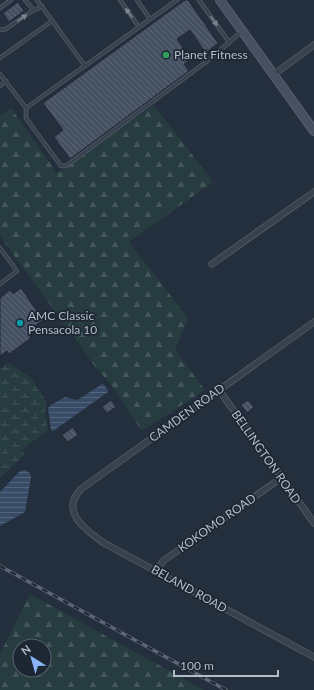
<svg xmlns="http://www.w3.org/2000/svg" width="314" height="690" font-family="Lato,sans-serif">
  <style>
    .forest { fill: url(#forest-firs); fill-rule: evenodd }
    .wetland { fill: url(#wetland-marsh) }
    .water { fill: url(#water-rules) }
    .building { fill: url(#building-back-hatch); stroke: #1f2835 }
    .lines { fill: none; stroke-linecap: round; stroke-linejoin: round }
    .lane-casing { stroke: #565f6c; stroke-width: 4.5 }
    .street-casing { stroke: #565f6c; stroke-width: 7 }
    .secondary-casing { stroke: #565f6c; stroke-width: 10 }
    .lane { stroke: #38414e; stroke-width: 3 }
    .street { stroke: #38414e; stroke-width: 5.5 }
    .secondary { stroke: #465061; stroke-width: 8 }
    .rail-casing { stroke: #5a6575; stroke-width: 3.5 }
    .rail { stroke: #1d2633; stroke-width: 2; stroke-dasharray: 6; stroke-linecap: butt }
    .oneway { fill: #7c8592 }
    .leisure-dot { fill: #2e9e5b; stroke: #1d2633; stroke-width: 1.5 }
    .culture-dot { fill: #0f9aa8; stroke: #1d2633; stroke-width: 1.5 }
    .labels { text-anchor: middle; stroke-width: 3.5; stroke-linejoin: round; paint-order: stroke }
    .poi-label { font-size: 12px; fill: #b4bcc9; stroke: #1d2633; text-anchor: start }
    .street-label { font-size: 12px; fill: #b4bcc9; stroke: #1d2633 }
  </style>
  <defs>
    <pattern id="forest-firs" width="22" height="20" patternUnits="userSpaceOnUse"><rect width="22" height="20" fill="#263c3f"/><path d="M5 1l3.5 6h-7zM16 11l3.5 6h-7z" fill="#435659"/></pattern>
    <pattern id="wetland-marsh" width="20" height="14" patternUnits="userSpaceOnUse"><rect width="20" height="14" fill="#263c3f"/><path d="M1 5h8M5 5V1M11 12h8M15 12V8" fill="none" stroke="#435659"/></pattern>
    <pattern id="water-rules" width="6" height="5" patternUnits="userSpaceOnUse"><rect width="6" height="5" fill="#394c67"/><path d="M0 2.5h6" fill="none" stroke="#53647b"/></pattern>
    <pattern id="building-back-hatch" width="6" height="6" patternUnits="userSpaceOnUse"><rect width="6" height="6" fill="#455162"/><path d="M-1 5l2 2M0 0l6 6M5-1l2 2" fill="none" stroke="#5d6877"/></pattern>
  </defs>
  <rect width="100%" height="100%" fill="#242f3e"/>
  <path class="forest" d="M 154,105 L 213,182 L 129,242 L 188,318 L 175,350 L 205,390 L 142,431 L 110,383 L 97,369 L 0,236 L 0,116 L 11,108 L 57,173 Z
    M 30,594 L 204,690 L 0,690 L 0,654 ZM 20,646 L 44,646 L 44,670 L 20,670 Z"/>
  <path class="wetland" d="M 9,363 L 32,379 L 47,403 L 45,409 L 48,430 L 28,445 L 22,451 L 25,454 L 0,478 L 0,369 Z"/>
  <path class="water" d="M 102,384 L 104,385 L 108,390 L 108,392 L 53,431 L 51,430 L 48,408 L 51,405 L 65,397 L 76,400 L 79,399 Z
    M 25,470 L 30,473 L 31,477 L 25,512 L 0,526 L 0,492 L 20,471 Z"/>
  <path class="building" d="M 185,0 L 188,0 L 218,43 L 206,53 L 190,30 L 177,39 L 191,59 L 184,64 L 189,71 L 70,159 L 54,137 L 63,130 L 43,103 Z
    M 18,2 L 24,11 L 9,22 L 3,13 Z
    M 21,288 L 43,320 L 35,326 L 37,329 L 29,335 L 31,338 L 9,354 L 7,351 L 0,356 L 0,298 L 10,290 L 13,294 Z
    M 111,400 L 116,407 L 107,413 L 102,407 Z
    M 248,400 L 254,407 L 247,413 L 241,405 Z
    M 73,427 L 78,435 L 68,442 L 62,435 Z"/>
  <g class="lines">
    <g class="lane-casing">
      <path id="lane" d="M 37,0 L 85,66
        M 120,0 L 139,27
        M 137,0 L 150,19
        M 199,0 L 229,42
        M 0,8 L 11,0
        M 32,11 L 37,9 L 42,6
        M 0,30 L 6,29 L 32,11 L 32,8 L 25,0
        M 0,58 L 52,21
        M 0,74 L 26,108 L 177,0
        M 0,86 L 6,81
        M 26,108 L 26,118 L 61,166 L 66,166 L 210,59 L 242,31
        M 0,248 L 17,271 L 0,284"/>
    </g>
    <g class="street-casing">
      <path id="street" d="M 273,75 L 314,45
        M 212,264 L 314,192
        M 314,322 L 81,489 C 59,512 86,530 104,543 L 314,657
        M 219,390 L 314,523
        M 156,571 L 163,561 L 281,478"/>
    </g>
    <g class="secondary-casing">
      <path id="secondary" d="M 220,0 L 314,131"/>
    </g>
    <use href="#lane" class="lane"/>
    <use href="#street" class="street"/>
    <use href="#secondary" class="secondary"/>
    <g class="rail-casing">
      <path id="rail" d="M 0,566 L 226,690"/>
    </g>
    <use href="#rail" class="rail"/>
  </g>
  <defs><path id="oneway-solid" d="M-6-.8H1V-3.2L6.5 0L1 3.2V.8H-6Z"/></defs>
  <g class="oneway">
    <use href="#oneway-solid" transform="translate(129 13) rotate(-126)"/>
    <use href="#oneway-solid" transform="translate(22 18) rotate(-35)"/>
    <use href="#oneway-solid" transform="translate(214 21) rotate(54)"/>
  </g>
  <circle class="leisure-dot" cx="166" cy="55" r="4"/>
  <circle class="culture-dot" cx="20" cy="323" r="4"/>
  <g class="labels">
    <g class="poi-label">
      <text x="174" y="59">Planet Fitness</text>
      <text x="28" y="320">AMC Classic<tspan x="28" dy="14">Pensacola 10</tspan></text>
    </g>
    <g class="street-label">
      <text transform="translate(187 413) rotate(-36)" y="4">CAMDEN ROAD</text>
      <text transform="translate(266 457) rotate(55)" y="4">BELLINGTON ROAD</text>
      <text transform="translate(217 523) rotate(-35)" y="4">KOKOMO ROAD</text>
      <text transform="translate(189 589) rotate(29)" y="4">BELAND ROAD</text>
    </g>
  </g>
  <g transform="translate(32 658) rotate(323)"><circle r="19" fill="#1d2633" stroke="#59626f"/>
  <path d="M0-3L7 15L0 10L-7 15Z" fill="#8ab4f8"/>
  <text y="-6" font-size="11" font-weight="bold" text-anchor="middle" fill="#b4bcc9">N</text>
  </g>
  <path d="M174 670v6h104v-6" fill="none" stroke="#b4bcc9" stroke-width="2"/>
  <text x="180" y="670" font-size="12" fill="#b4bcc9" stroke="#1d2633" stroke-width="3" paint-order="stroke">100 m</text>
</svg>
